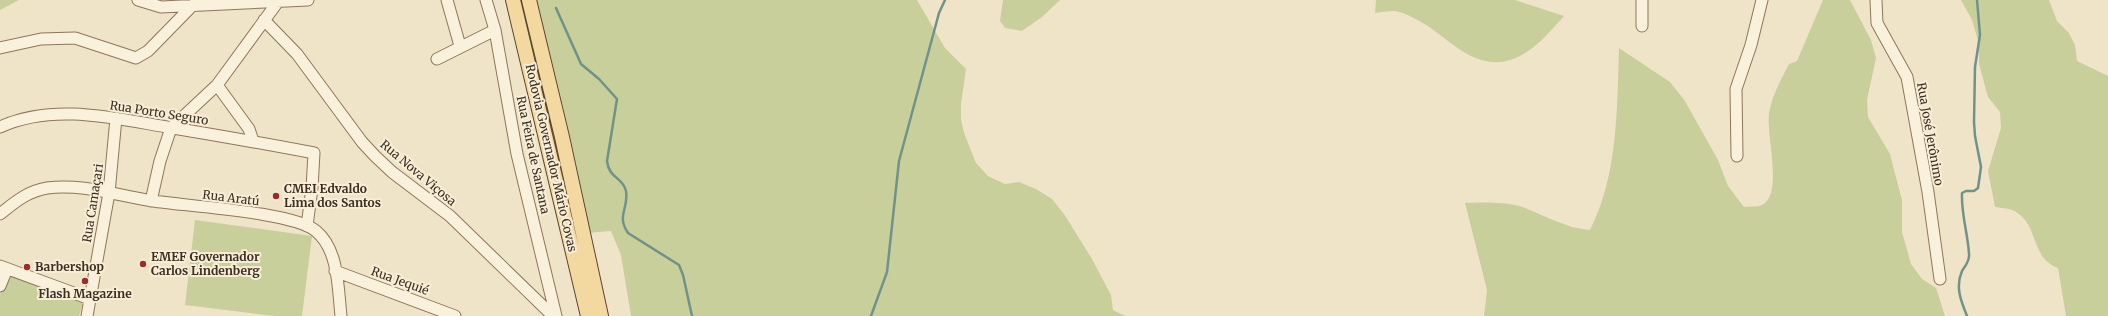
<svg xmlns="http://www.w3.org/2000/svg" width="2108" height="316" font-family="Merriweather,serif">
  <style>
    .green { fill: #c9cf9b }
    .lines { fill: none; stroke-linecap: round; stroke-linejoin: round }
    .stream { stroke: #6f938a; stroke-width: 2.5 }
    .minor-casing { stroke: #8d765c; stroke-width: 13 }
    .major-casing { stroke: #5b4430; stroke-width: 16 }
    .minor { stroke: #faf1dc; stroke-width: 11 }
    .major { stroke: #f3d9a0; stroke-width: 14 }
    .poi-dot { fill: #9e2a2b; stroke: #f7eed8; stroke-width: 1.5 }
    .labels { text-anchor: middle; stroke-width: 4; stroke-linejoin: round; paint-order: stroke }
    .street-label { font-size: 12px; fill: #3d2e20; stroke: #f7eed8 }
    .poi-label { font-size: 12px; font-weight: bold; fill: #3d2e20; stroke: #f7eed8; text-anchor: start }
  </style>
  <rect width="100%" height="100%" fill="#f0e4c8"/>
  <path class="green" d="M 0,0 L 19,0 L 0,10 Z
    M 532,0 L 917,0 L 945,48 L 966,69 L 961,104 L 961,119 L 964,133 L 976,163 L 988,176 L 1005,184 L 1019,182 L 1036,189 L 1052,199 L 1064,214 L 1092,259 L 1111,295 L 1113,310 L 1125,316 L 631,316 L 621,255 L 611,231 L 587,233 Z
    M 1003,0 L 1060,0 L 1042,17 L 1022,31 L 1005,28 L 1000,21 Z
    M 1376,0 L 1515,0 L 1564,16 C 1537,47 1510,77 1467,54 C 1455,47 1443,37 1432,29 C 1424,23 1403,11 1394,11 C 1388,11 1381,12 1375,13 Z
    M 1823,0 L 1850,0 L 1871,40 L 1876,58 L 1867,100 L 1868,117 L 1890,154 L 1902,200 L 1902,232 L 1911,264 L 1922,279 L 1936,288 L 1945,316 L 1484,316 L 1487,290 L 1465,203 C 1479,202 1507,202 1520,206 C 1544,215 1564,228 1590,230 C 1618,175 1617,109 1619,48 L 1670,82 L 1685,101 L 1718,160 L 1728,186 L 1744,207 C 1750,206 1760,208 1765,203 C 1782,187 1766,135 1769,113 C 1772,96 1781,79 1789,64 L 1797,61 Z
    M 1961,0 L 2049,0 L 2057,21 L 2069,33 L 2075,45 L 2077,61 L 2108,76 L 2108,316 L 2066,316 L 2058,268 C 2030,258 2039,225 2016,212 C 2011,208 2001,208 1995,207 L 1988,171 L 2001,128 L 2000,112 L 1988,97 L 1979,64 L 1979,44 L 1972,20 Z
    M 195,220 L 312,236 L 302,316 L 275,316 L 185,305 Z
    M 9,271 L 84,299 L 79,316 L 0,316 L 0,295 Z"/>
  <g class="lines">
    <path class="stream" d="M 556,8 L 581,64 L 599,79 L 617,99 L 607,161 C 609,179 623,177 626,191 C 629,209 616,215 628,233 L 679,265 L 683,275 L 692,316
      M 871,316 L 887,272 L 899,161 L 939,13 L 945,0
      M 1967,316 C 1961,301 1955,287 1962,271 C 1965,266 1970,261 1969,254 C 1968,234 1961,214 1962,193 L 1966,191 L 1974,191 L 1978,188 L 1981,167 L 1975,136 L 1974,122 L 1975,67 L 1980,35 L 1977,0"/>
    <g class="minor-casing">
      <path id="minor" d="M 138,0 L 161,7 L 308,0
        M 447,0 L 460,46
        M 486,0 L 495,30 L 517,154 L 556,316
        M 1642,0 L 1642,26
        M 1876,0 L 1877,23 L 1907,77 L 1928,192 L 1940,279
        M 264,20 L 297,54 L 362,142 L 375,156 L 392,172 L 450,216 L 553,316
        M 0,48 L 41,39 L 75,38 L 136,58 L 148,51 L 193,5
        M 437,59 L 495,30
        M 217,85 L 249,129 L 253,141
        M 0,127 C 55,102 117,119 173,128 C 221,136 267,144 314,153 L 312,188 L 307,226
        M 1737,156 L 1736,89 L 1751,45 L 1762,0
        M 151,201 L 160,161 L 171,128 L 217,85 L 277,3
        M 0,214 C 15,202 28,191 47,188 C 82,183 119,196 153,201 C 186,206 294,212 316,231 C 339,250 338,289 341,316
        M 0,266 L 90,299
        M 335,271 L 455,316
        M 0,286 L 7,269
        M 87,316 L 109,193 L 116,118"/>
    </g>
    <g class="major-casing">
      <path id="major" d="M 513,0 L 588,316
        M 529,0 L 562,137 L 601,316"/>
    </g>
    <use href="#minor" class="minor"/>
    <use href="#major" class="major"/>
  </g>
  <g class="poi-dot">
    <circle cx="276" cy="196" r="4"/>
    <circle cx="143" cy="264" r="4"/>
    <circle cx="27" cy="267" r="4"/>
    <circle cx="85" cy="281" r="4"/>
  </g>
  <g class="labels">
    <g class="street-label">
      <text transform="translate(159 113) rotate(9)" y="4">Rua Porto Seguro</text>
      <text transform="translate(1930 134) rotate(80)" y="4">Rua José Jerônimo</text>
      <text transform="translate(533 155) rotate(78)" y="4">Rua Feira de Santana</text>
      <text transform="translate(551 158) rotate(77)" y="4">Rodovia Governador Mário Covas</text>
      <text transform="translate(418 173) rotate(40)" y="4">Rua Nova Viçosa</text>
      <text transform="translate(231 198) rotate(7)" y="4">Rua Aratú</text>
      <text transform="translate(93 203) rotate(-81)" y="4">Rua Camaçari</text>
      <text transform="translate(400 281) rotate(20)" y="4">Rua Jequié</text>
    </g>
    <g class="poi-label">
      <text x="284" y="193">CMEI Edvaldo<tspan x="284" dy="14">Lima dos Santos</tspan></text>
      <text x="151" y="261">EMEF Governador<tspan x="151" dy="14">Carlos Lindenberg</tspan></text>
      <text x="35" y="271">Barbershop</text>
      <text x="85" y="298" text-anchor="middle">Flash Magazine</text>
    </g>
  </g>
</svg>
